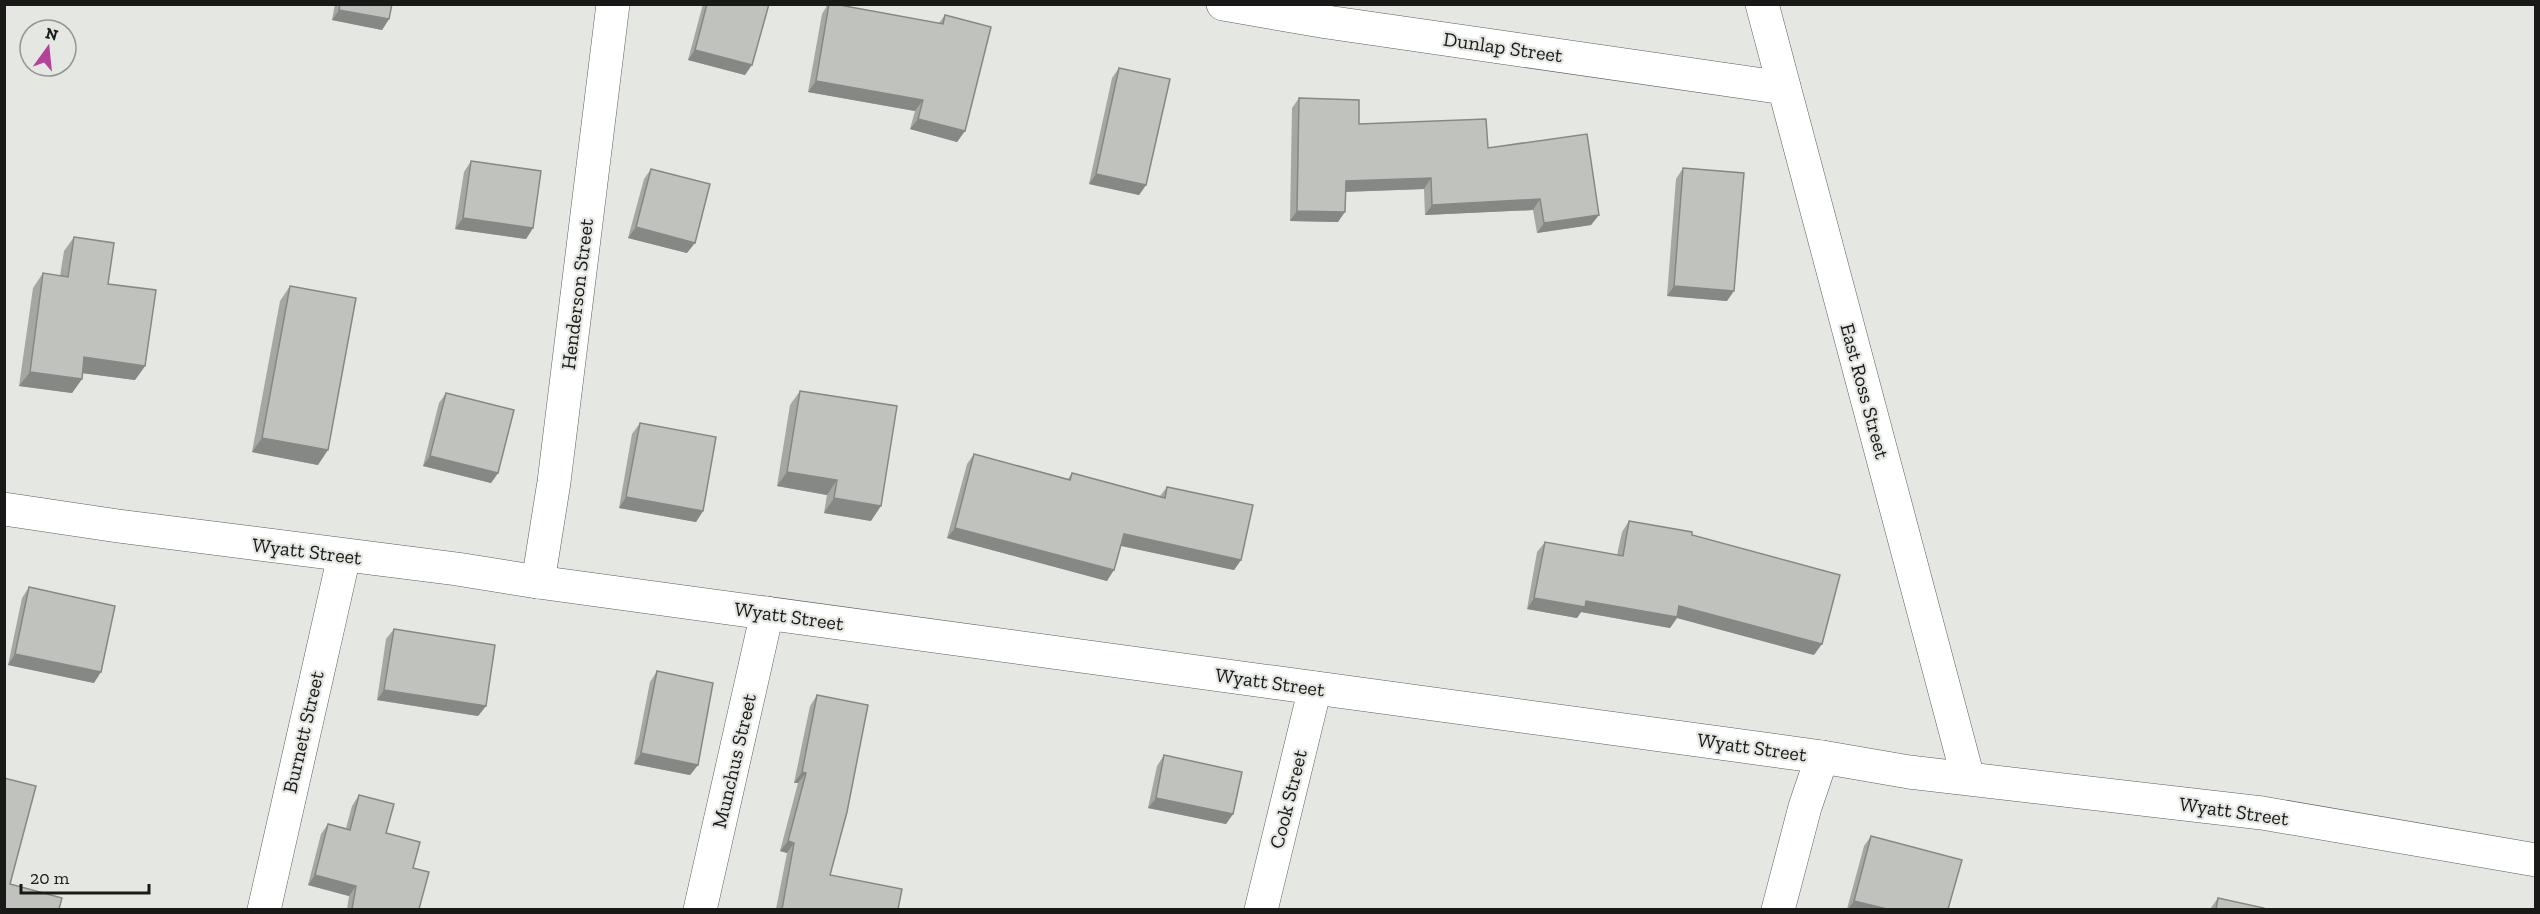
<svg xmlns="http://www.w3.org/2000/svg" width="2540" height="914" font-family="'Zilla Slab',serif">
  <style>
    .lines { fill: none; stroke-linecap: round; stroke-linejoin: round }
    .street-casing { stroke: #5c5e5a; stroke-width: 34 }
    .secondary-casing { stroke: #5c5e5a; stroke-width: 34 }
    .street { stroke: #fff; stroke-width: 33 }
    .secondary { stroke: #fff; stroke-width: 33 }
    .wall { fill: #a5a7a3 }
    .shaded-wall { fill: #868885 }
    .building { fill: #c0c2be; stroke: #868885; stroke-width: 1.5 }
    .labels { text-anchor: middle; stroke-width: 4.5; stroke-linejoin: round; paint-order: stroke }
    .street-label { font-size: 20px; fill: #191a18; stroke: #e5e7e3 }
  </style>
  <rect width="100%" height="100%" fill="#e5e7e3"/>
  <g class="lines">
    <g class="street-casing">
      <path id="street" d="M 1223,4 L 1327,22 L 1784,88
        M 538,582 L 554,482 L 613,4
        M 264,910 L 344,556
        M 700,910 L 767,613
        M 1261,910 L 1315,688
        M 1778,910 L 1805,807 L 1822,757"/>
    </g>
    <g class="secondary-casing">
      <path id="secondary" d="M 1762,4 L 1968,778
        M 4,509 L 118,526 L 457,569 L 538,582 L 1822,757 L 1909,772 L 2262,813 L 2536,860"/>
    </g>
    <use href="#street" class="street"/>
    <use href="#secondary" class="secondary"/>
  </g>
  <path class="wall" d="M 335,4 L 392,4 L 389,19 L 382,30 L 332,20 Z
    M 703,4 L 769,4 L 745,75 L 688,60 Z
    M 828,4 L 834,4 L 939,23 L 945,15 L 965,131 L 957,142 L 910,129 L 915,111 L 808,92 L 822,14 Z
    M 1119,68 L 1146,185 L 1139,195 L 1089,184 L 1112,78 Z
    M 1299,98 L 1359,124 L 1488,148 L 1599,215 L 1591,225 L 1537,233 L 1533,210 L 1425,215 L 1424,189 L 1346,192 L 1338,222 L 1290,221 L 1292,108 Z
    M 471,161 L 533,228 L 526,239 L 455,229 L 464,172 Z
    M 1683,168 L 1727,301 L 1667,296 L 1676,179 Z
    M 651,169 L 687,253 L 628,238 L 644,179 Z
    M 74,237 L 108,284 L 145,366 L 135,380 L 82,373 L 82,379 L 72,393 L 19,386 L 33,288 L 43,273 L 60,276 L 64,251 Z
    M 290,286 L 318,465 L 252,452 L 280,301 Z
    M 800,391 L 871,521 L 824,513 L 827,495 L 777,486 L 790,405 Z
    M 446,393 L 498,473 L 491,483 L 423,466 L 439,403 Z
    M 640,423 L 703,511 L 696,522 L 619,508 L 632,434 Z
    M 974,454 L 1068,479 L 1072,473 L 1160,496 L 1167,487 L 1241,560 L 1234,570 L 1121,546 L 1107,581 L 947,538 L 967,464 Z
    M 1629,521 L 1692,535 L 1814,655 L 1677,618 L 1670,628 L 1581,612 L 1577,618 L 1527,609 L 1537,552 L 1545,542 L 1617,555 L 1622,532 Z
    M 29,587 L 94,683 L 8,665 L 22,598 Z
    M 394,629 L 486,706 L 478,716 L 377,700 L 386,639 Z
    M 657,671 L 698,765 L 690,775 L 634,764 L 650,682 Z
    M 817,695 L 830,875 L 898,909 L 776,909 L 787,853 L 780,851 L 798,783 L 794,783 L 810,706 Z
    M 1164,755 L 1233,814 L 1226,824 L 1148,808 L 1157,766 Z
    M 359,795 L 386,833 L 413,868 L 419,909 L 347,909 L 349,896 L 308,885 L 321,834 L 328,824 L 346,828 L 352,806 Z
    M 1871,836 L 1948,909 L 1847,909 L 1864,846 Z
    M 2218,898 L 2264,909 L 2210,909 Z"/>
  <path class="shaded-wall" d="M 339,10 L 389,19 L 382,30 L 332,20 Z
    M 695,50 L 752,65 L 745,75 L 688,60 Z
    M 816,81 L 923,100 L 915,111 L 808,92 Z
    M 918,119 L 965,131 L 957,142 L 910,129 Z
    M 1096,174 L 1146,185 L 1139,195 L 1089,184 Z
    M 1431,178 L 1424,189 L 1339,192 L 1346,181 Z
    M 1540,199 L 1533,210 L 1425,215 L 1432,205 Z
    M 1297,211 L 1345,212 L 1338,222 L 1290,221 Z
    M 1599,215 L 1591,225 L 1537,233 L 1544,223 Z
    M 463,218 L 533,228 L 526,239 L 455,229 Z
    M 636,227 L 695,243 L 687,253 L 628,238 Z
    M 1674,286 L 1734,291 L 1727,301 L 1667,296 Z
    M 84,357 L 145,366 L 135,380 L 74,372 Z
    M 30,372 L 82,379 L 72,393 L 19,386 Z
    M 262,438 L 328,450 L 318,465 L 252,452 Z
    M 430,456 L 498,473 L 491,483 L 423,466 Z
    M 787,472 L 837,480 L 827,495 L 777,486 Z
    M 626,497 L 703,511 L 696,522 L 619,508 Z
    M 834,498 L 881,506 L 871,521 L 824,513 Z
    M 955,528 L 1114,570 L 1107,581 L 947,538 Z
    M 1124,534 L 1241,560 L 1234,570 L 1117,545 Z
    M 1534,598 L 1679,606 L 1822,644 L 1814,655 L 1677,618 L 1670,628 L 1581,612 L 1577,618 L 1527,609 Z
    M 15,654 L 101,672 L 94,683 L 8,665 Z
    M 384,690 L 486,706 L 478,716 L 377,700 Z
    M 641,753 L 698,765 L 690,775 L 634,764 Z
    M 802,772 L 806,773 L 798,783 L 794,783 Z
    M 1156,798 L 1233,814 L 1226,824 L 1148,808 Z
    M 788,841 L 794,843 L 787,853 L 780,851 Z
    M 315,875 L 356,886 L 349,896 L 308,885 Z
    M 1854,901 L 1887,909 L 1848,909 Z"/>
  <path class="building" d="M 340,4 L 392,4 L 389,19 L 339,10 Z
    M 707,4 L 769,4 L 752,65 L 695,50 Z
    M 829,4 L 834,4 L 943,24 L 945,15 L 991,27 L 965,131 L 918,119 L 923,100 L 816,81 Z
    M 1119,68 L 1170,79 L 1146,185 L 1096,174 Z
    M 1299,98 L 1359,100 L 1359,124 L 1486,119 L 1488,148 L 1587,134 L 1599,215 L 1544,223 L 1540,199 L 1432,205 L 1431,178 L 1346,181 L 1345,212 L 1297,211 Z
    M 471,161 L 541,171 L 533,228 L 463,218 Z
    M 1683,168 L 1744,173 L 1734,291 L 1674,286 Z
    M 651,169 L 710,184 L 695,243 L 636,227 Z
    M 74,237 L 114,243 L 108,284 L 156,290 L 145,366 L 84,357 L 82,379 L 30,372 L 43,273 L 68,277 Z
    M 290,286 L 356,298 L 328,450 L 262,438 Z
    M 800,391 L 897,406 L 881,506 L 834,498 L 837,480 L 787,472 Z
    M 446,393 L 514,410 L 498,473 L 430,456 Z
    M 640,423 L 716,437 L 703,511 L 626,497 Z
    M 974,454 L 1070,480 L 1072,473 L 1165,498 L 1167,487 L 1253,505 L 1241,560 L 1124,534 L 1114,570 L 955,528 Z
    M 1629,521 L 1692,532 L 1692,535 L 1840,575 L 1822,644 L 1679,606 L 1677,617 L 1586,601 L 1585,607 L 1534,598 L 1545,542 L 1623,556 Z
    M 29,587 L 115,606 L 101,672 L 15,654 Z
    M 394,629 L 495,645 L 486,706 L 384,690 Z
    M 657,671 L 713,683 L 698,765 L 641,753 Z
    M 817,695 L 868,705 L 847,812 L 830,875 L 902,889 L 898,909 L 782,909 L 794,843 L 788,841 L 806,773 L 802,772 Z
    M 1164,755 L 1242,772 L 1233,814 L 1156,798 Z
    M 4,778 L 36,786 L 10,884 L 62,898 L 59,909 L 4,909 Z
    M 359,795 L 394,804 L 386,833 L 420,842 L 413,868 L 429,872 L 419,909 L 352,909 L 356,886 L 315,875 L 328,824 L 350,830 Z
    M 1871,836 L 1962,860 L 1948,909 L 1887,909 L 1854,901 Z
    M 2218,898 L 2264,908 L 2264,909 L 2216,909 Z"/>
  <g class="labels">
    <g class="street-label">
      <text transform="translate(1503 47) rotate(8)" y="7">Dunlap Street</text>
      <text transform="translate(577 294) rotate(-83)" y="7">Henderson Street</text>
      <text transform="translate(1865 391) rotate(75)" y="7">East Ross Street</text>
      <text transform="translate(307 551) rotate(7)" y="7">Wyatt Street</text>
      <text transform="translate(789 616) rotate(8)" y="7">Wyatt Street</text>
      <text transform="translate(1270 682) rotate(8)" y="7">Wyatt Street</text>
      <text transform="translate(303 732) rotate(-77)" y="7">Burnett Street</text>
      <text transform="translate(1752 747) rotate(8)" y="7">Wyatt Street</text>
      <text transform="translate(734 761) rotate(-77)" y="7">Munchus Street</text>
      <text transform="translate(1288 799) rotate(-76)" y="7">Cook Street</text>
      <text transform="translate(2234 811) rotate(8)" y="7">Wyatt Street</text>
    </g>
  </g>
  <rect width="2540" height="914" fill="none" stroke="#191a18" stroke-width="12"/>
  <g transform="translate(48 48) rotate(15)"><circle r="28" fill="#e5e7e3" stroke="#939592" stroke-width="1.5"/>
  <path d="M0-4.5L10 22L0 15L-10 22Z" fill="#b54199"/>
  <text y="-9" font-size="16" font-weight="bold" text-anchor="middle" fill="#191a18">N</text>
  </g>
  <path d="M21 884v9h128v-9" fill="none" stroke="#191a18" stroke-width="3"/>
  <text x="30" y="884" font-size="18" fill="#191a18" stroke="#e5e7e3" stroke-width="4.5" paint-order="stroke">20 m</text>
</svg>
